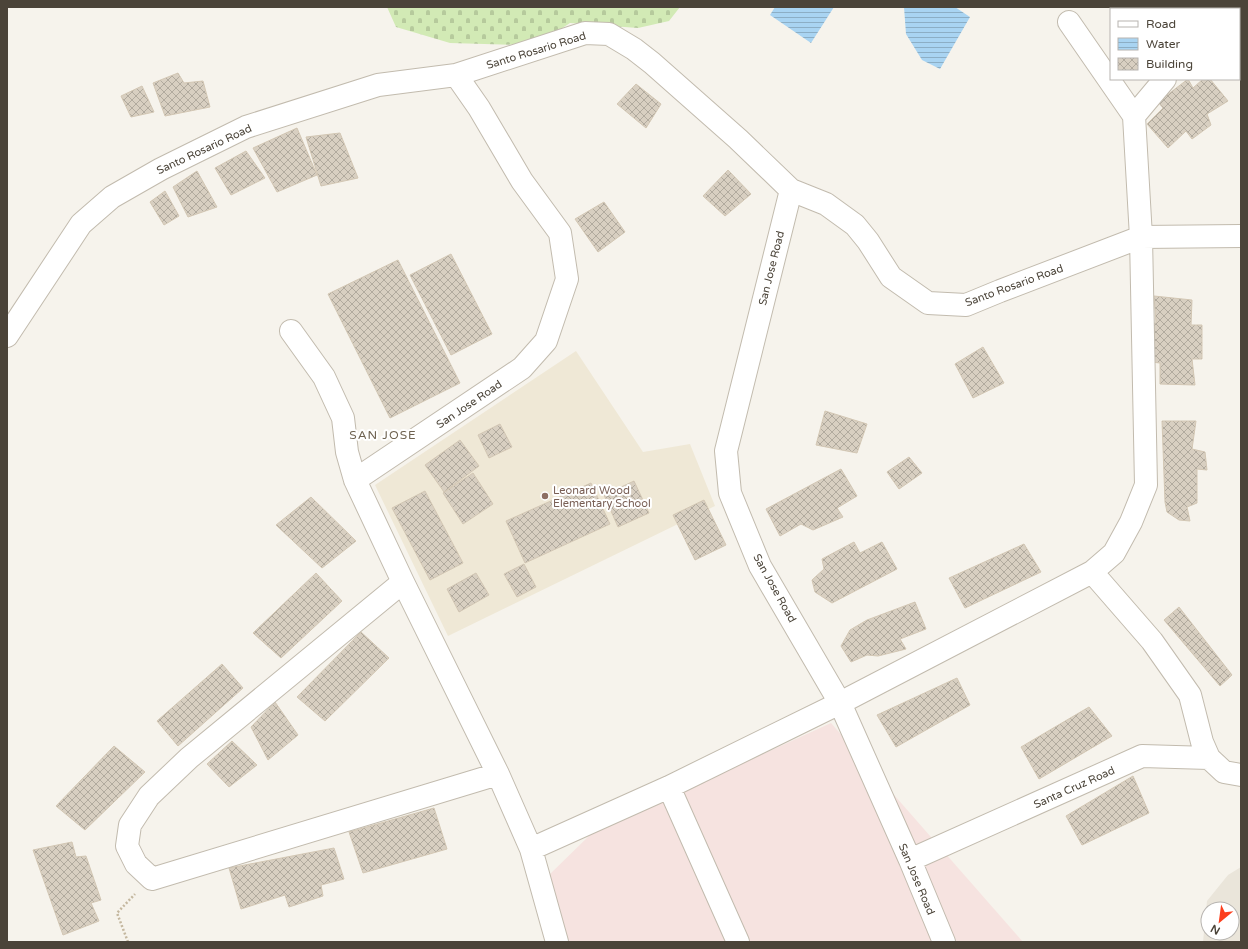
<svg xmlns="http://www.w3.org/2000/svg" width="1248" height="949" font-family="'Varela Round',sans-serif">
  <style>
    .residential { fill: #eae5da; fill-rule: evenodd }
    .education { fill: #efe8d6 }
    .medical { fill: #f6e3e0 }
    .cemetery { fill: url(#cemetery-stones) }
    .water { fill: url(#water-rules) }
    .building { fill: url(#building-cross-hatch); stroke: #d3c7b4 }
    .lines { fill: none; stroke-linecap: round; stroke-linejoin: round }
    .minor-casing { stroke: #c2bbae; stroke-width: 24 }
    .path { stroke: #c4b79f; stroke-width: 2.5; stroke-dasharray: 2 2; stroke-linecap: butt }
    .minor { stroke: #fff; stroke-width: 22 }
    .education-dot { fill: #8d6e63; stroke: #fff; stroke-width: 1.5 }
    .labels { text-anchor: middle; stroke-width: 4; stroke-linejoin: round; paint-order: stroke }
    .street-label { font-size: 11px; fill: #4b4439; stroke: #fff }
    .education-label { font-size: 11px; fill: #785e54; stroke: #fff; text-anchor: start }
    .neighbourhood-label { font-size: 12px; letter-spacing: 1px; fill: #6e6250; stroke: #fff }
  </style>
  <defs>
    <pattern id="cemetery-stones" width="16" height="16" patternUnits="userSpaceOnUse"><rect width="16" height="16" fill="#d2eab5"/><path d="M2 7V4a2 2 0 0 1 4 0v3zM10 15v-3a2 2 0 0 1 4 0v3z" fill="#b6ca9c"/></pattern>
    <pattern id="water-rules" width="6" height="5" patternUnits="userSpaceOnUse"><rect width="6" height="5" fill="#a9d4f2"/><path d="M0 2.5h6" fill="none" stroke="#8caec5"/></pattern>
    <pattern id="building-cross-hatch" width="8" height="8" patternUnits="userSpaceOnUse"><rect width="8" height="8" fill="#d8cfc1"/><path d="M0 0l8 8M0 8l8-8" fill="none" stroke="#b1aa9e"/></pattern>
  </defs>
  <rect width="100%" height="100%" fill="#f6f3ec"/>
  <path class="residential" d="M 1241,867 L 1241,942 L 1203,942 L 1207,901 L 1228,875 ZM 1208,909 L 1232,909 L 1232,933 L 1208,933 Z"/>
  <path class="education" d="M 576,351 L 643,452 L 690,444 L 715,506 L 448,636 L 375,485 Z"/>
  <path class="medical" d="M 831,723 L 1023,942 L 567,942 L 549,875 L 594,831 Z"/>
  <path class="cemetery" d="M 387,7 L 680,7 L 669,21 L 638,28 L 570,23 L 547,38 L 522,45 L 450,43 L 396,27 Z"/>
  <path class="water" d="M 775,7 L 834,7 L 811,43 L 770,15 Z
    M 904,7 L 955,7 L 970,17 L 940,69 L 922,60 L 906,34 Z"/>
  <path class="building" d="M 178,73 L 184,83 L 203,81 L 210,107 L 165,116 L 153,83 Z
    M 1188,79 L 1193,88 L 1203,79 L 1210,79 L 1228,101 L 1207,114 L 1211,125 L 1192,139 L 1186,131 L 1168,148 L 1147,124 L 1163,108 L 1158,102 Z
    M 636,84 L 661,104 L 646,128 L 617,104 Z
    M 142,86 L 154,112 L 131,117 L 121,96 Z
    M 297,128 L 317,175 L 277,192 L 253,148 Z
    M 340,133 L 358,178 L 321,186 L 306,137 Z
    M 246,151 L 265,178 L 231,195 L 215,168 Z
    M 728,170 L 751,194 L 725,216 L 703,196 Z
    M 197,171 L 217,207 L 188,217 L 173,187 Z
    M 165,191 L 179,216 L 164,225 L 150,202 Z
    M 604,202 L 625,232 L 598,252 L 575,219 Z
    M 451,254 L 492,334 L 451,355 L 410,275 Z
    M 398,260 L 460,383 L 390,418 L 328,294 Z
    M 1154,296 L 1192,300 L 1191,325 L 1202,325 L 1202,359 L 1192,359 L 1195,385 L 1160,384 L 1160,363 L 1151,362 L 1149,324 L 1156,323 Z
    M 983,347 L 1004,383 L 973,398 L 955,364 Z
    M 825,411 L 867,424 L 857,453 L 816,445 Z
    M 1162,421 L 1196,421 L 1192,449 L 1205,452 L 1207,470 L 1197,469 L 1197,503 L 1187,507 L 1190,521 L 1179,520 L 1167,512 L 1165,502 Z
    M 500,424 L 512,447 L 489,458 L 478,435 Z
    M 460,440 L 479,466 L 444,492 L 425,465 Z
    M 909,457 L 922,473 L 899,489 L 887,472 Z
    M 841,469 L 857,496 L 837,508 L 843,517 L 813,530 L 801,524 L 780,536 L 766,509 Z
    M 473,473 L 493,504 L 463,524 L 443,493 Z
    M 634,481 L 649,513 L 618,527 L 604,495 Z
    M 591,483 L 610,524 L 525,563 L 506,521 Z
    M 425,491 L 463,563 L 430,580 L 392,508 Z
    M 311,497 L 356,541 L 322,568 L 276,525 Z
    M 704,500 L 726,545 L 695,560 L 673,515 Z
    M 854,542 L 860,553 L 882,542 L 897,569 L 832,603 L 815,592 L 812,580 L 824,569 L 822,559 Z
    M 1024,544 L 1041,572 L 965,608 L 949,578 Z
    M 524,564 L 536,587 L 517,597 L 504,574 Z
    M 316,573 L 342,601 L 281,658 L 253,633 Z
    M 476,573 L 489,595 L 459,612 L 447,589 Z
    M 915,602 L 926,629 L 900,639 L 906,649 L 878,656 L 867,655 L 851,662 L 841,646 L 850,630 L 867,620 Z
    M 1179,607 L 1232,675 L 1220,686 L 1164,620 Z
    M 361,632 L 389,658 L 325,721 L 297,697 Z
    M 222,664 L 243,688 L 178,746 L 157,721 Z
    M 957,678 L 970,705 L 896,747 L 877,715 Z
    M 275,702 L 298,735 L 268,760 L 251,727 Z
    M 1089,707 L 1112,736 L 1039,779 L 1021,747 Z
    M 232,741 L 257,765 L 229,787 L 207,764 Z
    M 114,746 L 145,772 L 85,830 L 56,806 Z
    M 1133,776 L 1149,813 L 1082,845 L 1066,816 Z
    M 434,808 L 447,849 L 363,873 L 349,832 Z
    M 72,842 L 76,857 L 86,856 L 101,900 L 91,903 L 99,921 L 63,935 L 33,850 Z
    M 334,848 L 344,879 L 321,885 L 323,896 L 289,907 L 285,895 L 241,909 L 229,868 Z"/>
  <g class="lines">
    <g class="minor-casing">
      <path id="minor" d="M 1239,22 L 1241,21
        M 1134,116 L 1165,79
        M 791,190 L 726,451 L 730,493 L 760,566 L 840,703 L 910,860 L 944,942
        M 291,331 L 324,377 L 343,418 L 347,452 L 355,480 L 403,582 L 498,774 L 531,849
        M 7,336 L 81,224 L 112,197 L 161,169 L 246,127 L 378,85 L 456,75 L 585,33 L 609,34 L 634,49 L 652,63 L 738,139 L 791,190 L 826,204 L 855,225 L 868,241 L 891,277 L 928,303 L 966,305 L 1000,291 L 1141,237 L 1241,236
        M 355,480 L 522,368 L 546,341 L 567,279 L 560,233 L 522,181 L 479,108 L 456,75
        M 1092,572 L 1152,641 L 1190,695 L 1202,742 L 1209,758
        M 403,582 L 189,758 L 149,796 L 130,825 L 127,846 L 136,864 L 152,879 L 498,774
        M 669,787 L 738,942
        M 910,860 L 1142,756 L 1209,758 L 1224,772 L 1241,775
        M 557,942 L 531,849 L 669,787 L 840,703 L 1092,572 L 1114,553 L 1131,522 L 1146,485 L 1141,237 L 1134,116 L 1069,22"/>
    </g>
    <path class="path" d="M 128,942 L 117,913 L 135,894"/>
    <use href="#minor" class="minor"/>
  </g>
  <circle class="education-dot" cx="545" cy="496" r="4"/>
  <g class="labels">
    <g class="street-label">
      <text transform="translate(536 50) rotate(-17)" y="4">Santo Rosario Road</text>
      <text transform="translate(204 149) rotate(-25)" y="4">Santo Rosario Road</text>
      <text transform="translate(771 268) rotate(-76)" y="4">San Jose Road</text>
      <text transform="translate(1014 285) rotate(-20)" y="4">Santo Rosario Road</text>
      <text transform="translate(469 404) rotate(-34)" y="4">San Jose Road</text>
      <text transform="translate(775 588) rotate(61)" y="4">San Jose Road</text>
      <text transform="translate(1074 787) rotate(-24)" y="4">Santa Cruz Road</text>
      <text transform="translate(917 879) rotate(67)" y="4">San Jose Road</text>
    </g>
    <g class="education-label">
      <text x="553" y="494">Leonard Wood<tspan x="553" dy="13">Elementary School</tspan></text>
    </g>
    <g class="neighbourhood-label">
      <text x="383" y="439">SAN JOSE</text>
    </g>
  </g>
  <rect width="1248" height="949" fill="none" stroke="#4b4439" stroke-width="16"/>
  <rect x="1110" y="8" width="130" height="72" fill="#ffffff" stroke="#b7b4b0"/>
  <rect x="1118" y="21" width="20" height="6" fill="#ffffff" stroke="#b7b4b0"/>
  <text x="1146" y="28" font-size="12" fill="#4b4439">Road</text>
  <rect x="1118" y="38" width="20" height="12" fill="url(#water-rules)" stroke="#b7b4b0"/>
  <text x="1146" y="48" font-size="12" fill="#4b4439">Water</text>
  <rect x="1118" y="58" width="20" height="12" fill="url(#building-cross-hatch)" stroke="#b7b4b0"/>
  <text x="1146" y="68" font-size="12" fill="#4b4439">Building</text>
  <g transform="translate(1220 921) rotate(209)"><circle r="19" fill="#ffffff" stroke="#b7b4b0"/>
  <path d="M0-3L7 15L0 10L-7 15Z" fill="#fc3f1d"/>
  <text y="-6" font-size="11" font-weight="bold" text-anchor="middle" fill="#4b4439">N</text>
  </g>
</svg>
